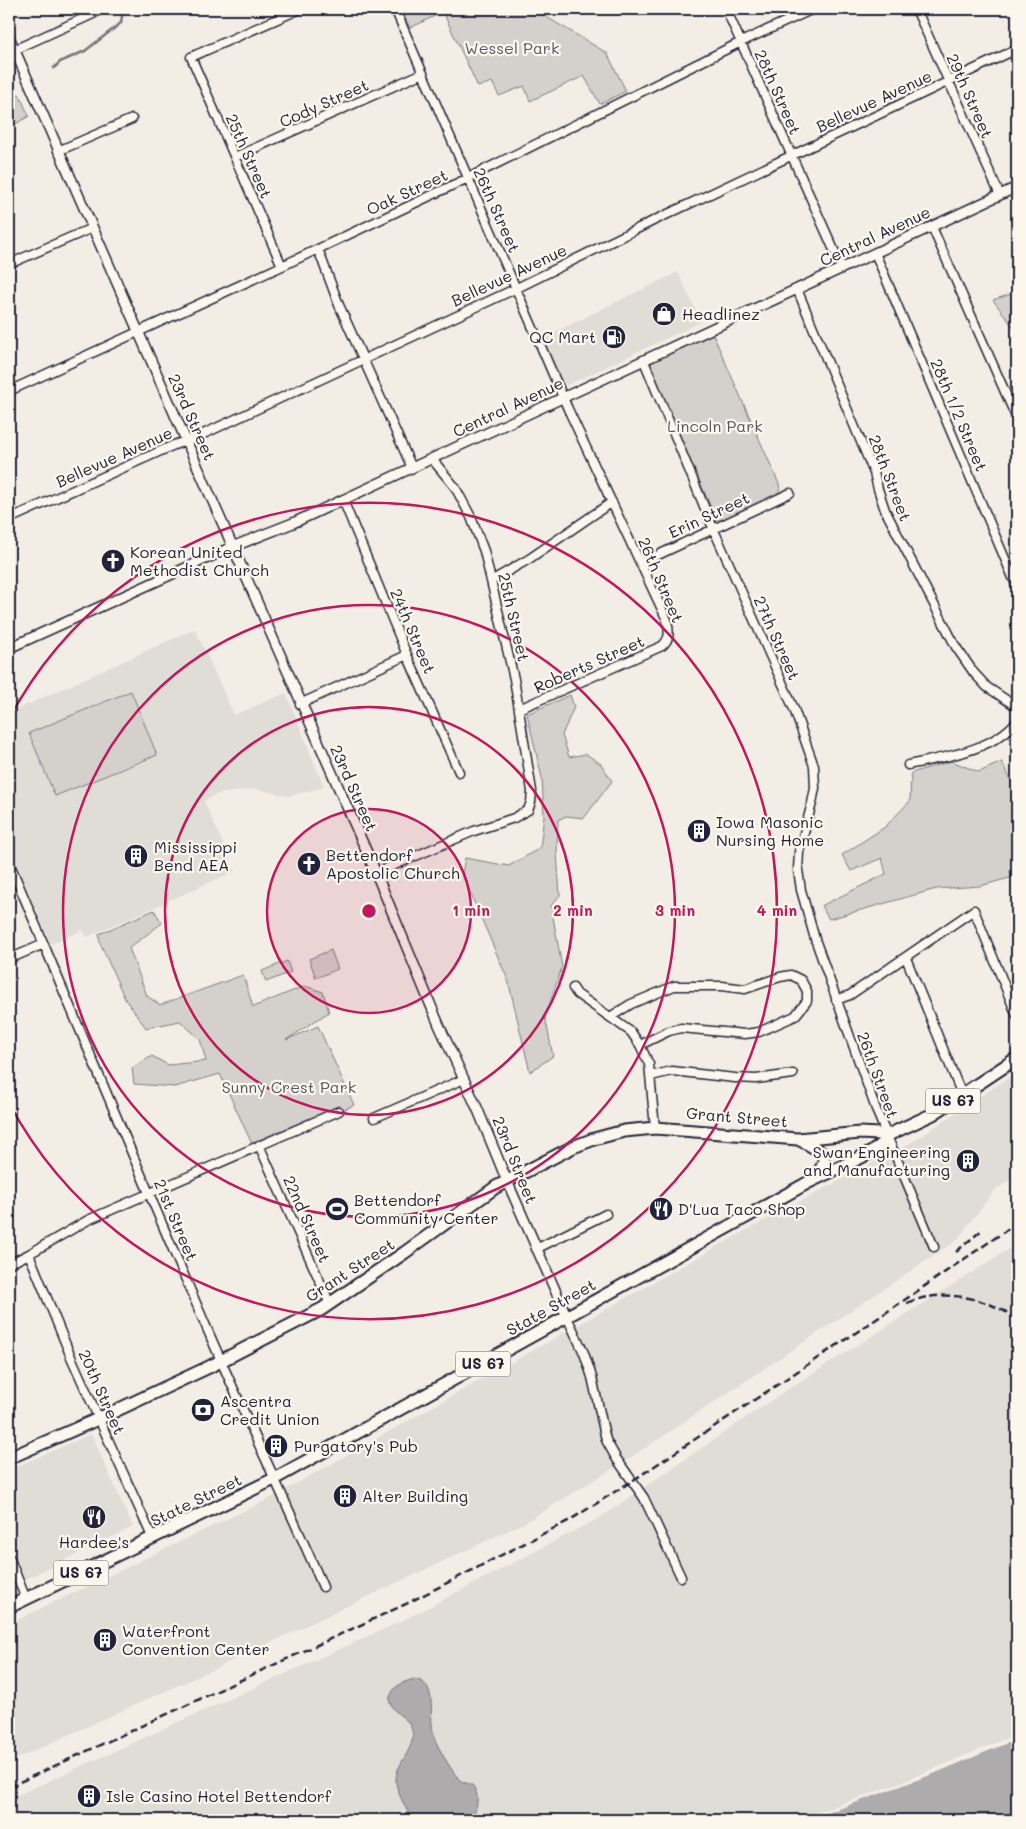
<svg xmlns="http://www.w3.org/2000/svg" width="1026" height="1829" font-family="Mali,sans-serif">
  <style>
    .built { fill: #e0dcd6 }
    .green { fill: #d4d1cc; stroke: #7b7a84 }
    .water { fill: #aeabad; stroke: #76747f }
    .pier { fill: #f2eee5 }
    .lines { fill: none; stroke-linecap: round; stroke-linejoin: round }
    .stream { stroke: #76747f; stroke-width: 2.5 }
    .minor-casing { stroke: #22223b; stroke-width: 11 }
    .tertiary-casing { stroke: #22223b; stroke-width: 12 }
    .primary-casing { stroke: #22223b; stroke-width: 15 }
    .minor { stroke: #fbf7ec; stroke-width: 8 }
    .tertiary { stroke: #fbf7ec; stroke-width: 9 }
    .primary { stroke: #fbf7ec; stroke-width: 11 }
    .rail { stroke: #22223b; stroke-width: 2.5; stroke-dasharray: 8 4; stroke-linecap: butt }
    .ring { fill: none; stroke: #c2185b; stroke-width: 2.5 }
    .labels { text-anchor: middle; stroke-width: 4.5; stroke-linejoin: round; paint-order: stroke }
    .shield { fill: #fbf7ec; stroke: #636270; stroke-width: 1 }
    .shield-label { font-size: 15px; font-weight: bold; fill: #22223b }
    .park-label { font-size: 16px; fill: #575766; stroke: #fbf7ec }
    .street-label { font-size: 16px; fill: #22223b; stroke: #fbf7ec }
    .poi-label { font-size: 16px; fill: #22223b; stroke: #fbf7ec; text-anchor: start }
    .centre { fill: #c2185b; stroke: #fbf7ec; stroke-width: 2.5 }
    .ring-label { font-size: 15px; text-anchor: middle; font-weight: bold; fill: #c2185b; stroke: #fbf7ec; stroke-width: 4.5; stroke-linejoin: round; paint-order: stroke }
  </style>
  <rect width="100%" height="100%" fill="#f2eee5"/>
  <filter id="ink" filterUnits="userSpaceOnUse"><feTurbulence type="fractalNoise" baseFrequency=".02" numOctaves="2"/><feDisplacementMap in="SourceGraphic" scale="10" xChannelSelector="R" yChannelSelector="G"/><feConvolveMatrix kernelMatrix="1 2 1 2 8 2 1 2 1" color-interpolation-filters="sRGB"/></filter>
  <g filter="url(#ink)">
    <path class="built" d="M 678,272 L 701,322 L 563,387 L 543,338 Z
      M 195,629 L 234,715 L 286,693 L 324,787 L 288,796 L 257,789 L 217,794 L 204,801 L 235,871 L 87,937 L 83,930 L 51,944 L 9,847 L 9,713 Z
      M 1017,1072 L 1017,1175 L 994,1191 L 957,1240 L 630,1458 L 524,1523 L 227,1663 L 9,1762 L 9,1624 L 271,1498 L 734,1237 L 912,1142 Z
      M 1017,1244 L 1017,1736 L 974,1755 L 802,1820 L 9,1820 L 9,1799 L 404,1620 L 601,1517 L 782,1393 Z
      M 91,1434 L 133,1527 L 9,1587 L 9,1470 Z"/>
    <path class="green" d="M 401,9 L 533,9 L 607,53 L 626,91 L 600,104 L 584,76 L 530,101 L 524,86 L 499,96 L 492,82 L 478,87 L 443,12 L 410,28 Z
      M 19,94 L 29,116 L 9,128 L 9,99 Z
      M 1017,292 L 1017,332 L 993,300 Z
      M 712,332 L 779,484 L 780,489 L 777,495 L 722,521 L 716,519 L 650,368 L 652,360 Z
      M 131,691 L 157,755 L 55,796 L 29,733 Z
      M 570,695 L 574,707 L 562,735 L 569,757 L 586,754 L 601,764 L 612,781 L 584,818 L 566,816 L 558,820 L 557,853 L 560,895 L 551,906 L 562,967 L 545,1017 L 553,1056 L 530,1072 L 508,980 L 462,874 L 465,858 L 509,866 L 540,848 L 544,816 L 542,778 L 527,714 Z
      M 951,761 L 979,772 L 1002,762 L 1017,793 L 1017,876 L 980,886 L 936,889 L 829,919 L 821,906 L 886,874 L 882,858 L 851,871 L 842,855 L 885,827 L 910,801 L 911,773 Z
      M 154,910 L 162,923 L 129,948 L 147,996 L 160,1005 L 243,975 L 253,1007 L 305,986 L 323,992 L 329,1012 L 286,1040 L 318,1026 L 354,1105 L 266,1145 L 263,1139 L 252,1144 L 220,1074 L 175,1087 L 134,1084 L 132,1068 L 152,1056 L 168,1065 L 206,1061 L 200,1039 L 180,1021 L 146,1028 L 125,999 L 100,943 L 99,934 Z
      M 331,950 L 338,969 L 316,978 L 309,959 Z
      M 287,961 L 291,972 L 266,982 L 262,971 Z"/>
    <path class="water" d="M 414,1679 C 436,1683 430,1706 432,1723 C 432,1729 434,1737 436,1742 C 440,1751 454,1775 461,1781 C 464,1783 468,1783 472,1785 C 481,1794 477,1811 470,1820 L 409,1820 L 409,1815 C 405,1805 397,1793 396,1782 C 394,1764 417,1749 412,1730 C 409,1716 393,1716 389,1700 C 393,1686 400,1683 414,1679 Z
      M 1017,1736 L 1017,1820 L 802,1820 L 891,1789 Z"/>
    <path class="pier" d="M 1017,1734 L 1017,1739 L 933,1774 L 809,1820 L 799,1820 L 801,1818 L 890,1787 Z"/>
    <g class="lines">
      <path class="stream" d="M 54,68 L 60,62 L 85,51 L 121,23 L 123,9
        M 9,113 L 15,111"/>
      <g class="minor-casing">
        <path id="minor" d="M 395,9 L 568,409 L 667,620 C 669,631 671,638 662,646 L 519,709
          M 726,9 L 842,268
          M 916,9 L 1000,195
          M 14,50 L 93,14 L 100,9
          M 58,151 L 132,119
          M 235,157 L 423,73
          M 932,227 L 1017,419
          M 318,249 L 339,305 L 412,468
          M 875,253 L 1017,587
          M 9,264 L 92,228
          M 282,266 L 191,57 L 300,9
          M 797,289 L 874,473 L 878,489 L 885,510 L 956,647 L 974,673 L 987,687 L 1017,707
          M 644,361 L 713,528 L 794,709 L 814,766 L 815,788 L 812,803 L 799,852 L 798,870 L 801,890 L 815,939 L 877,1112 L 934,1247
          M 9,391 L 282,266 L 468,178 L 741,42 L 813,9
          M 343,500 L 407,655 L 459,772
          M 9,519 L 174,445 L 197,437 L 517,288 L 653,221 L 1017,49
          M 641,563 L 790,493
          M 491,581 L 529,559 L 612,502
          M 300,704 L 407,655
          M 908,765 C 944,757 992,751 1017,721
          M 9,862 C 80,1029 149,1196 222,1363 C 255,1438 291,1512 323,1587
          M 376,873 L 474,831 L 514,818 L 528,810 L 531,802 L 532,791 L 514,679 L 484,551 L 471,517 L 455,487 L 432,459
          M 906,958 L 962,1095
          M 9,959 L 44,944
          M 573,988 L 577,994 L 631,1032 L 640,1045 L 649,1064 L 655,1128
          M 836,1000 L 850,995 L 974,910 L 1017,1016
          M 610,1017 L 631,1004 L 674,986 L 722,986 L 745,989 L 780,977 L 791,975 L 801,980 L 807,991 L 807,1001 L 795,1016 L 759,1032 L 745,1034 L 681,1028 L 669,1031 L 640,1045
          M 651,1076 L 672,1071 L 735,1078 L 756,1079 L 793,1074
          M 374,1118 L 464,1079
          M 259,1145 L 330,1304
          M 536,1249 L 606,1214
          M 29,1254 L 71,1357 L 153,1539
          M 9,1264 L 29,1254 L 88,1220 L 339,1111
          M 567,1317 L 584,1353 L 592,1377 L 606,1440 L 616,1458 L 644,1498 L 681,1577
          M 9,1557 L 26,1599"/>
      </g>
      <g class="tertiary-casing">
        <path id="tertiary" d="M 9,37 L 376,873 L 439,1025 L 478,1110 L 507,1181 L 567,1317
          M 9,648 L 232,547 L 293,523 L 1017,187"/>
      </g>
      <g class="primary-casing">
        <path id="primary" d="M 800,1140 C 823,1151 834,1158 812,1179
          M 9,1458 L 98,1419 L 209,1367 L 322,1309 L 404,1253 L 496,1187 L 573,1147 L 594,1139 L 624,1131 L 655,1128 L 798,1139 L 860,1133 L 879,1134 L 886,1136
          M 9,1607 L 274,1479 L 809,1182 L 872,1152 L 881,1145 L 886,1136 L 933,1114 L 1017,1058"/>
      </g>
      <use href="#minor" class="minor"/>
      <use href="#tertiary" class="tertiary"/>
      <use href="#primary" class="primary"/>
      <path class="rail" d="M 956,1252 L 983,1229
        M 907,1303 C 943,1288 986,1297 1017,1319
        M 9,1787 L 406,1604 L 570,1520 L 632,1481 L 878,1318 L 1017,1223"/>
    </g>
  </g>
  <circle cx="369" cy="911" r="102" fill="#c2185b" fill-opacity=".12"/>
  <g class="ring">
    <circle cx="369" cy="911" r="102"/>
    <circle cx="369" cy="911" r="204"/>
    <circle cx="369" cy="911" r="306"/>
    <path d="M9 719A408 408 0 1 1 9 1103"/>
  </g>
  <defs>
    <g id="shop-disc" transform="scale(1.25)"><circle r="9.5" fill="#22223b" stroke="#fbf7ec"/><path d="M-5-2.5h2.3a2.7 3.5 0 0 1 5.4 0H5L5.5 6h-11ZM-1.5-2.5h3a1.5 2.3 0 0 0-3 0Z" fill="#fff"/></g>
    <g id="fuel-disc" transform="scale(1.25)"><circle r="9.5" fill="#22223b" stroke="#fbf7ec"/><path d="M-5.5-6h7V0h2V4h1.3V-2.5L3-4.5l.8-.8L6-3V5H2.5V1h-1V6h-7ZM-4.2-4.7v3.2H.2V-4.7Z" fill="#fff"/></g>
    <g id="church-disc" transform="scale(1.25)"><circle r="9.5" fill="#22223b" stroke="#fbf7ec"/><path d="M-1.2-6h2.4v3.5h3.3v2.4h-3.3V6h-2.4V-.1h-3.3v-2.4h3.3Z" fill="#fff"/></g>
    <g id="building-disc" transform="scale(1.25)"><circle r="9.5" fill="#22223b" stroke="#fbf7ec"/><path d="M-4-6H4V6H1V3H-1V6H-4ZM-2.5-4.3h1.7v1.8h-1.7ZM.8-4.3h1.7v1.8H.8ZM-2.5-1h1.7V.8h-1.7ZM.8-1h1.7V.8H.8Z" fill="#fff"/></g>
    <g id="stadium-disc" transform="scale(1.25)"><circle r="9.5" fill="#22223b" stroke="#fbf7ec"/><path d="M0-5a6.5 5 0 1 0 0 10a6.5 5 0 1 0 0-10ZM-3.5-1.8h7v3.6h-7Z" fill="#fff"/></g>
    <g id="restaurant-disc" transform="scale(1.25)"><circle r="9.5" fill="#22223b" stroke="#fbf7ec"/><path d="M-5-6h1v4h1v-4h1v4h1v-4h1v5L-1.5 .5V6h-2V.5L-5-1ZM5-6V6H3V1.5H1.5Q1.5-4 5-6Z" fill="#fff"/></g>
    <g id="bank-disc" transform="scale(1.25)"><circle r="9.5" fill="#22223b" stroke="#fbf7ec"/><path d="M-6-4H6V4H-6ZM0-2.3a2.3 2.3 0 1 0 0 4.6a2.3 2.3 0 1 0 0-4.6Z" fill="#fff"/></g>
  </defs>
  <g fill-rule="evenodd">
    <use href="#shop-disc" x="664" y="314"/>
    <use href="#fuel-disc" x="614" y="337"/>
    <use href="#church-disc" x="113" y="561"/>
    <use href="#building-disc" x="699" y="831"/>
    <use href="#building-disc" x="136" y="856"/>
    <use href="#church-disc" x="309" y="864"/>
    <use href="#building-disc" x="968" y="1161"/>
    <use href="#stadium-disc" x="337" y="1209"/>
    <use href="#restaurant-disc" x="661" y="1209"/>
    <use href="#bank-disc" x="203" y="1410"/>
    <use href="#building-disc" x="276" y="1446"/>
    <use href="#building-disc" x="345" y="1496"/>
    <use href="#restaurant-disc" x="94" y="1517"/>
    <use href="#building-disc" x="105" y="1640"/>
    <use href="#building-disc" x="89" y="1796"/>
  </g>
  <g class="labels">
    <g class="shield">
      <rect x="925.5" y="1088.5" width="55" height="25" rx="4"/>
      <rect x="455.5" y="1351.5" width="55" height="25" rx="4"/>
      <rect x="53.5" y="1560.5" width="55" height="25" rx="4"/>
    </g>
    <g class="shield-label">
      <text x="953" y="1106">US 67</text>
      <text x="483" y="1369">US 67</text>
      <text x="81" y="1578">US 67</text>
    </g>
    <g class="park-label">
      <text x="512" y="54">Wessel Park</text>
      <text x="715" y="432">Lincoln Park</text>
      <text x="289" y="1093">Sunny Crest Park</text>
    </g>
    <g class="street-label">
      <text transform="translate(778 92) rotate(66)" y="6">28th Street</text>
      <text transform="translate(970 96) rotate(66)" y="6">29th Street</text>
      <text transform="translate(874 101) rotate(-25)" y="6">Bellevue Avenue</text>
      <text transform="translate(324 103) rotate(-24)" y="6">Cody Street</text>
      <text transform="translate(249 156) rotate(66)" y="6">25th Street</text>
      <text transform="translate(407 192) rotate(-25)" y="6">Oak Street</text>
      <text transform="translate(497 210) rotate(66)" y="6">26th Street</text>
      <text transform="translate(875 236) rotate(-25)" y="6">Central Avenue</text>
      <text transform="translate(509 275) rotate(-25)" y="6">Bellevue Avenue</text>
      <text transform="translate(508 407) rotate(-25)" y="6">Central Avenue</text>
      <text transform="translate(959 415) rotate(67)" y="6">28th 1/2 Street</text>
      <text transform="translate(192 417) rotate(66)" y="6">23rd Street</text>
      <text transform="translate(114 457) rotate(-24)" y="6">Bellevue Avenue</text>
      <text transform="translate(890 478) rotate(69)" y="6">28th Street</text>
      <text transform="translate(709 515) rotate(-25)" y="6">Erin Street</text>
      <text transform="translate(661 580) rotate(67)" y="6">26th Street</text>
      <text transform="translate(514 617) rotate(77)" y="6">25th Street</text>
      <text transform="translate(413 631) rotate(67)" y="6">24th Street</text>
      <text transform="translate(777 638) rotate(66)" y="6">27th Street</text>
      <text transform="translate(589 664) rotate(-24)" y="6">Roberts Street</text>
      <text transform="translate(354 788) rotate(66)" y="6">23rd Street</text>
      <text transform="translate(878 1075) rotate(70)" y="6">26th Street</text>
      <text transform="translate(737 1117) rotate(5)" y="6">Grant Street</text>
      <text transform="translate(515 1160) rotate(68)" y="6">23rd Street</text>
      <text transform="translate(307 1219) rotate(66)" y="6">22nd Street</text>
      <text transform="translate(176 1220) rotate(67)" y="6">21st Street</text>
      <text transform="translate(350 1270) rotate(-33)" y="6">Grant Street</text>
      <text transform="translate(551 1307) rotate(-29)" y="6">State Street</text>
      <text transform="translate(102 1392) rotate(66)" y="6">20th Street</text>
      <text transform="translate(196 1500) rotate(-26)" y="6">State Street</text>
    </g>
    <g class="poi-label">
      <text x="682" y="320">Headlinez</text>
      <text x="596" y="343" text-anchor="end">QC Mart</text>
      <text x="130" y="558">Korean United<tspan x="130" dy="18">Methodist Church</tspan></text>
      <text x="716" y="828">Iowa Masonic<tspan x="716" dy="18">Nursing Home</tspan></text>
      <text x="154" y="853">Mississippi<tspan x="154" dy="18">Bend AEA</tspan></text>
      <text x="326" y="861">Bettendorf<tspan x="326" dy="18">Apostolic Church</tspan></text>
      <text x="950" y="1158" text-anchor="end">Swan Engineering<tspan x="950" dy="18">and Manufacturing</tspan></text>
      <text x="354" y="1206">Bettendorf<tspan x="354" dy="18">Community Center</tspan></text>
      <text x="678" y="1215">D'Lua Taco Shop</text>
      <text x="220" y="1407">Ascentra<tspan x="220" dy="18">Credit Union</tspan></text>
      <text x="294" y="1452">Purgatory's Pub</text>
      <text x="362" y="1502">Alter Building</text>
      <text x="94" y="1548" text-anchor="middle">Hardee's</text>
      <text x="122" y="1637">Waterfront<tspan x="122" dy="18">Convention Center</tspan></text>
      <text x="106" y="1802">Isle Casino Hotel Bettendorf</text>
    </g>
  </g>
  <circle cx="369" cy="911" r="8" class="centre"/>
  <g class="ring-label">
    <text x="471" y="916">1 min</text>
    <text x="573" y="916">2 min</text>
    <text x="675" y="916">3 min</text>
    <text x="777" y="916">4 min</text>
  </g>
  <rect width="1026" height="1829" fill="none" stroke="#fbf7ec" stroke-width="30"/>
  <rect x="15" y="15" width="996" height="1799" fill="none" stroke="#22223b" stroke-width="2" filter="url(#ink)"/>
</svg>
